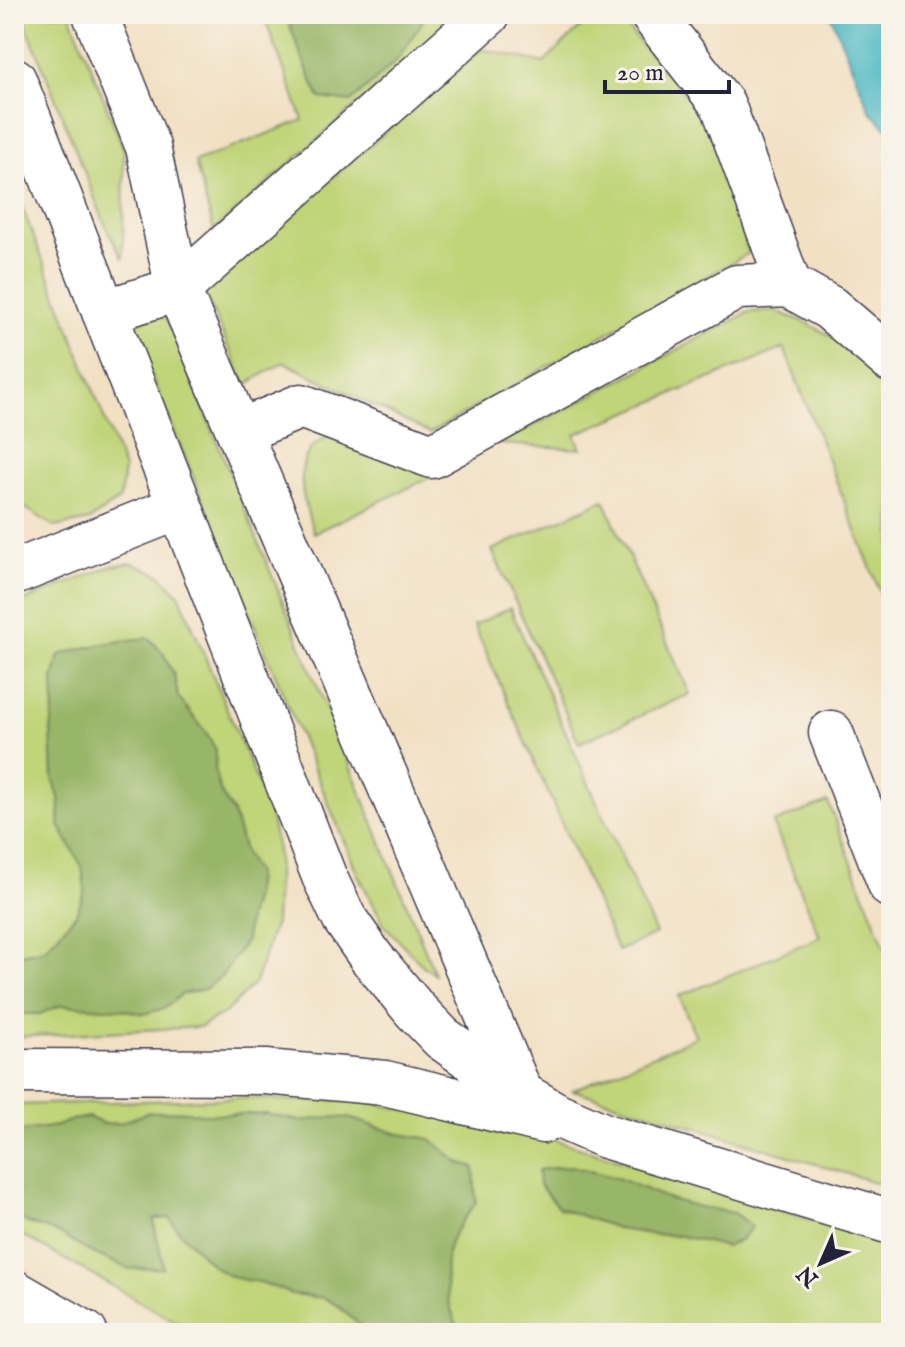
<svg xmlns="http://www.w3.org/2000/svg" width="905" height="1347" font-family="'IM FELL English',serif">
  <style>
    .green { fill: #c0d478; stroke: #717b5a; stroke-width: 2 }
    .forest { fill: #98b668; stroke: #5d6c52; stroke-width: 2 }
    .water { fill: #49b7c3; stroke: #366c7f; stroke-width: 2 }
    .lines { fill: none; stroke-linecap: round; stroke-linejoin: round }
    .minor-casing { stroke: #413e4f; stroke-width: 47 }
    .minor { stroke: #fff; stroke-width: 44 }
  </style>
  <rect width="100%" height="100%" fill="#f7f3e8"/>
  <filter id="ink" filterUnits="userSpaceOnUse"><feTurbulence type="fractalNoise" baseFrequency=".0125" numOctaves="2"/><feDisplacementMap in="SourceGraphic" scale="16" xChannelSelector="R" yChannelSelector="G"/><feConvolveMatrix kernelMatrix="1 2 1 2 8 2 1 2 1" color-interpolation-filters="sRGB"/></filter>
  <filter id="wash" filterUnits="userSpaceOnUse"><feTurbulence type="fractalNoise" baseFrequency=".006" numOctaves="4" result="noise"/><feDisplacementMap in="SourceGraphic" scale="32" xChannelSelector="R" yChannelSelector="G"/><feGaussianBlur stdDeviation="1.8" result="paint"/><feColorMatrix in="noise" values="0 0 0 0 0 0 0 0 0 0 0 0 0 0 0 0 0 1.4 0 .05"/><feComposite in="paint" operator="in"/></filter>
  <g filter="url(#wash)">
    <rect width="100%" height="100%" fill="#f2e0c3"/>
    <path class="green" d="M 22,14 L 70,14 L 124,150 L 123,259 L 107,229 Z
      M 263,14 L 460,14 L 214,231 L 195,162 L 303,120 Z
      M 594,14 L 616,14 L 708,122 L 749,253 L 430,433 L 284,362 L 245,385 L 203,289 L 482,49 L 544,63 Z
      M 14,186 L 124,469 L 120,499 L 90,520 L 55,527 L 21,505 L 14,488 Z
      M 775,311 L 805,322 L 841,341 L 891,386 L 891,620 L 784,348 L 575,434 L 581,449 L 499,444 L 749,312 Z
      M 165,314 L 435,974 L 423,966 L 385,926 L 358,875 L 130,324 Z
      M 339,430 L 473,457 L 314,533 C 305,507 290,464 317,443 C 324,438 332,434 339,430 Z
      M 604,500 L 690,694 L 579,743 L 492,550 Z
      M 133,563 L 159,574 L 179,594 L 270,812 L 278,856 L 275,923 L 255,983 L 224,1014 L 200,1027 L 14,1037 L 14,605 L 111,566 Z
      M 510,608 L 656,934 L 618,951 L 474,625 Z
      M 828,802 L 891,963 L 891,1187 L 573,1090 L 696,1037 L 679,996 L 820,937 L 773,823 Z
      M 247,1098 L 294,1101 L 355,1100 L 536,1134 L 891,1245 L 891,1333 L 200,1333 L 175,1321 L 14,1231 L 14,1105 Z"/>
    <path class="forest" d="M 285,14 L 427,14 L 398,59 L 351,102 L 320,98 C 306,71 297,42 285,14 Z
      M 149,638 L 163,653 L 174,674 L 178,697 L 205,731 L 216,750 L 215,772 L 221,793 L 233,813 L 245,854 L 256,873 L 254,896 L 248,918 L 246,940 L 222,976 L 205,989 L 182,994 L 165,1008 L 144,1014 L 120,1009 L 61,1005 L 40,1014 L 14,1014 L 14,955 L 45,949 L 76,914 L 85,891 L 82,867 L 59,825 L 60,801 L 53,778 L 51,730 L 54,705 L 53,679 L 59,655 C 88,646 119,640 149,638 Z
      M 185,1111 L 202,1114 L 267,1114 L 300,1121 L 333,1117 L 349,1118 L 399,1134 L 431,1139 L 458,1162 L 474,1167 L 476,1203 C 467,1215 457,1226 451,1240 C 440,1267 447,1308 461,1333 L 368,1333 L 337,1305 L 324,1298 L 292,1294 L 260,1282 L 244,1280 L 228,1275 L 213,1266 L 178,1230 L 170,1218 L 154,1219 C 155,1237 162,1250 163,1268 L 129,1269 L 86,1250 L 58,1233 L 28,1223 L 14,1215 L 14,1137 L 23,1131 L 56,1126 L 72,1120 L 88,1117 L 104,1124 L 120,1123 L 149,1112 Z
      M 571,1166 L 620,1179 L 669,1199 L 700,1207 L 734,1213 L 752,1227 L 741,1239 L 726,1247 L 682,1236 L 650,1234 L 619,1229 L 559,1208 L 539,1185 L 538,1170 Z"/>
    <path class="water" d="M 830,14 L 891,14 L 891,133 L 870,111 Z"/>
  </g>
  <g filter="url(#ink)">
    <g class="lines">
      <g class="minor-casing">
        <path id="minor" d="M 95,14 L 148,147 L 178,289 L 521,1094
          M 652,14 L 723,105 L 789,285
          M 14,80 L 324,876 L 344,918 L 371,957 L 415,1010 L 442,1038 L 521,1094 L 557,1115 L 605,1136 L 891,1222
          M 104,312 L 178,289 L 488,14
          M 239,432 L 301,406 L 432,456 L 737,287 L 789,285 L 830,308 L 891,360
          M 14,573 L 180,507
          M 831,733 L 891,886
          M 14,1071 L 266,1072 L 385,1083 L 543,1121
          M 14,1292 L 85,1333"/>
      </g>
      <use href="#minor" class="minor"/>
    </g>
  </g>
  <rect width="905" height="1347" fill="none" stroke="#f7f3e8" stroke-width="48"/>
  <g transform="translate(821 1263) rotate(225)" stroke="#f7f3e8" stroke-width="6" paint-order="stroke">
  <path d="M0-6L14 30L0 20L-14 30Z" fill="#22223b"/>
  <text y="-12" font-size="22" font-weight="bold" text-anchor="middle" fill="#22223b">N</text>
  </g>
  <path d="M605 80v12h124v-12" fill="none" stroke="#22223b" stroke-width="4"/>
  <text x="617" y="80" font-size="24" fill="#22223b" stroke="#f7f3e8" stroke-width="6" paint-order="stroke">20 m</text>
</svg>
